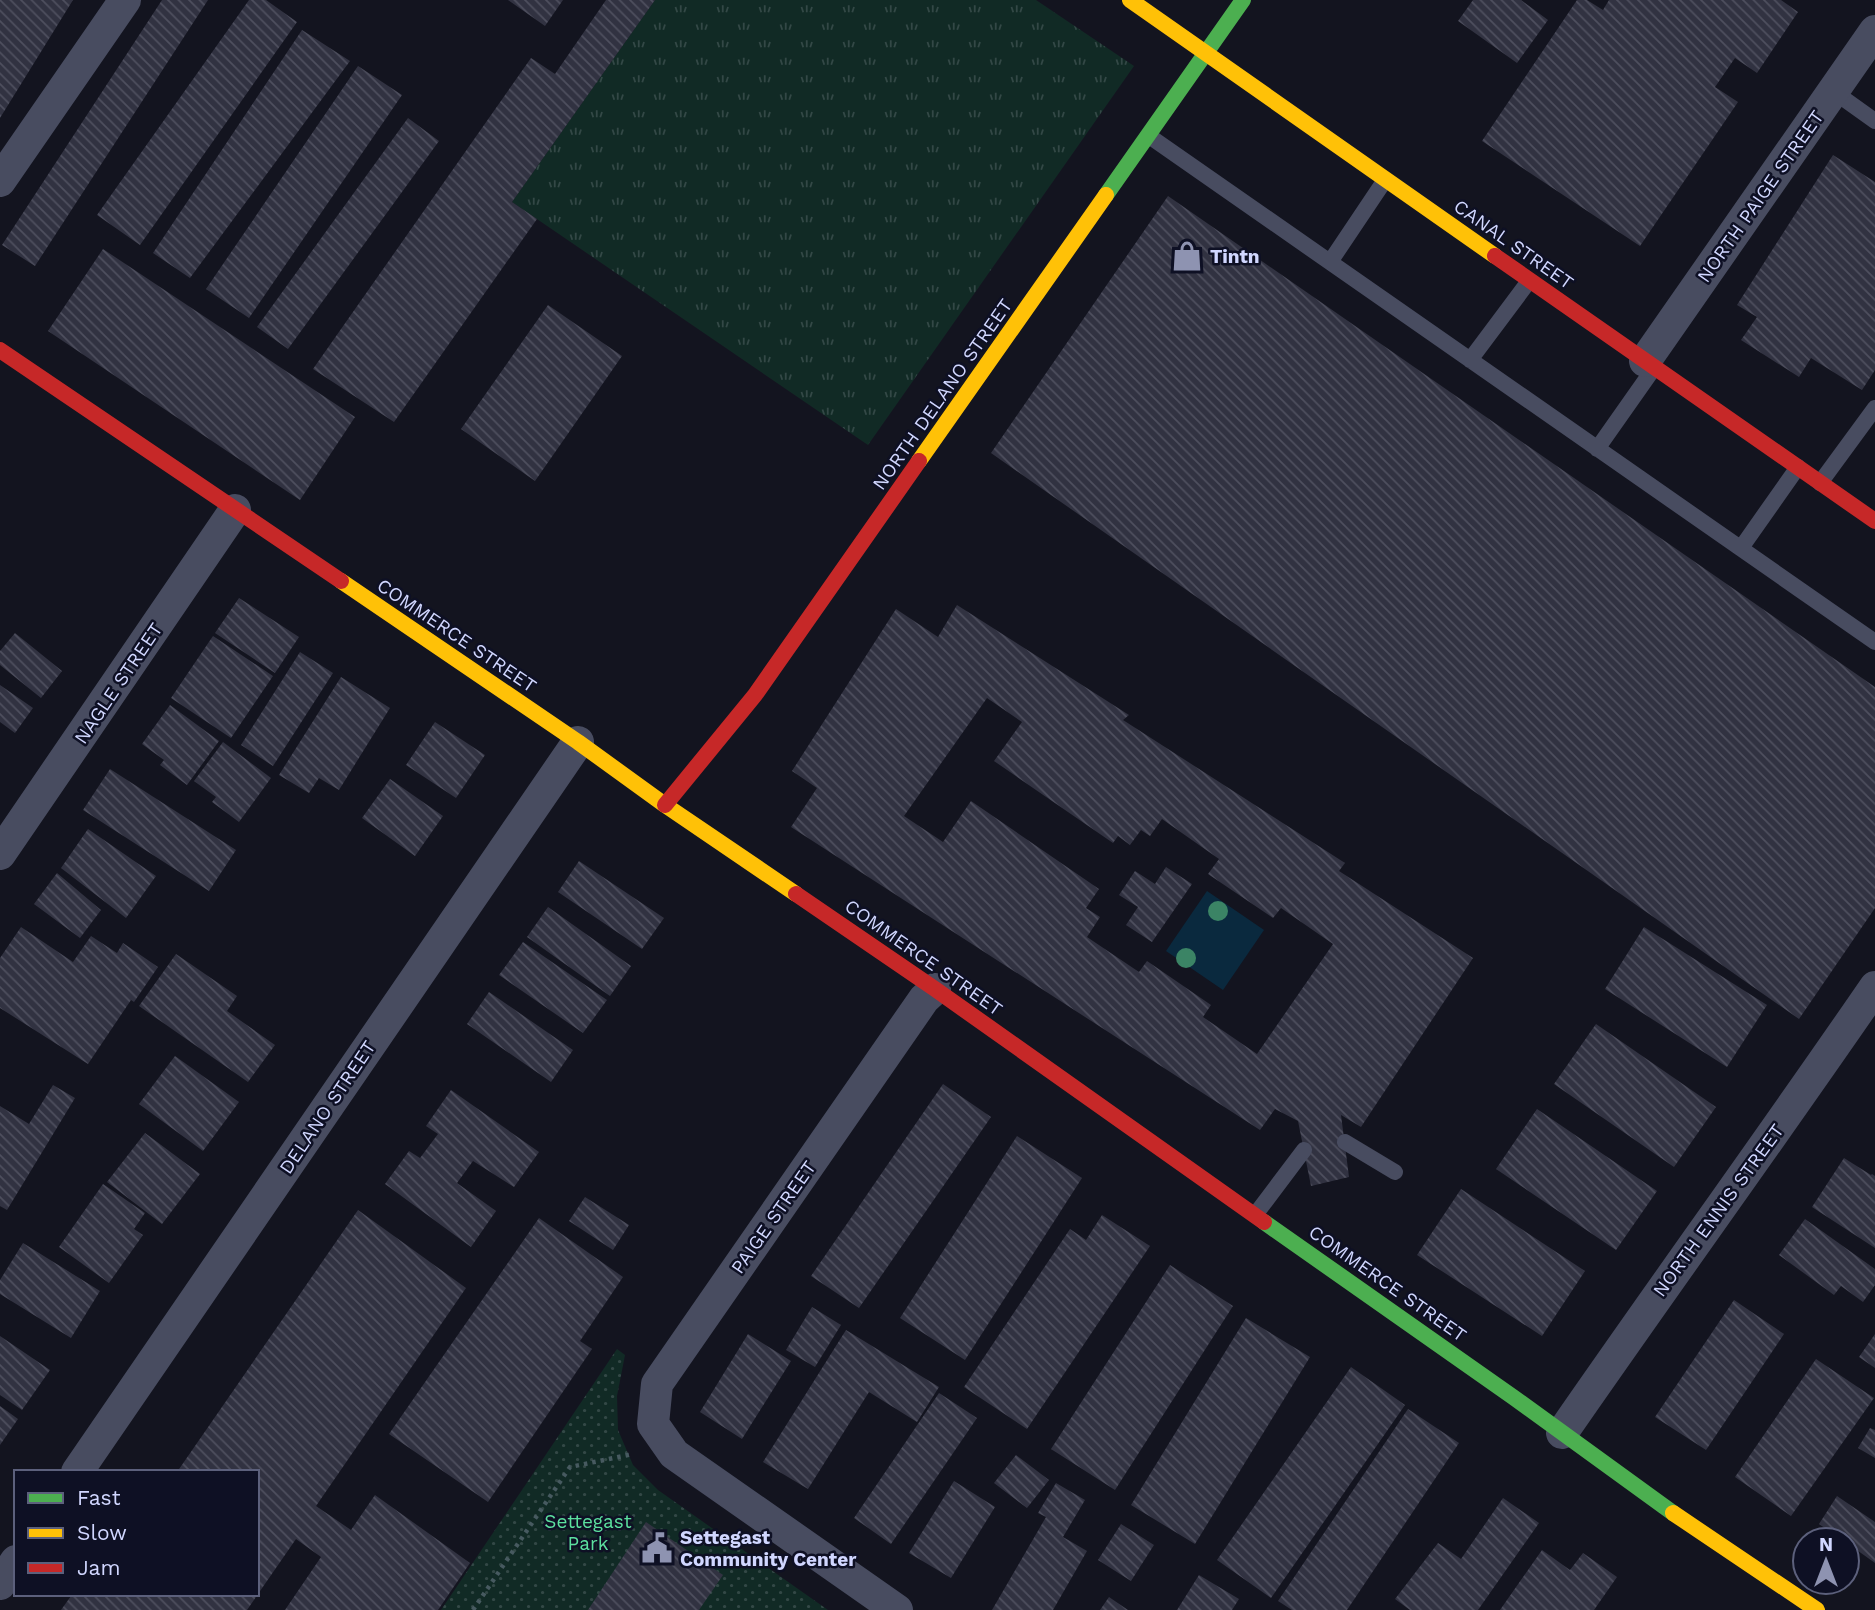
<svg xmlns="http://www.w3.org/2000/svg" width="1875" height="1610" font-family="'Work Sans',sans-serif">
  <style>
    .grass { fill: url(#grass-tufts) }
    .park { fill: url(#park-dots) }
    .water { fill: #0a293e }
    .building { fill: url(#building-back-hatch); fill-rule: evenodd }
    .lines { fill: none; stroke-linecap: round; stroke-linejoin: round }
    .path { stroke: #475a60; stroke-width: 4.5; stroke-dasharray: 3.5 5; stroke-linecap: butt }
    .lane { stroke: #484c60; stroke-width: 16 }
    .street { stroke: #484c60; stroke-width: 32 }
    .fast { stroke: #4caf50; stroke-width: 16 }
    .slow { stroke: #ffc107; stroke-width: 16 }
    .jam { stroke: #c62828; stroke-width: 16 }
    .tree { fill: #3b8465 }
    .labels { text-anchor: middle; stroke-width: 5; stroke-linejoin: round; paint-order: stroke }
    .street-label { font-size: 19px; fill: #d1d7ff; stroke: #0e1024 }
    .poi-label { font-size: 19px; font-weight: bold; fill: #d1d7ff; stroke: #0e1024; text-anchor: start }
    .park-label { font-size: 19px; fill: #5ce09f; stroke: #0e1024 }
  </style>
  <defs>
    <pattern id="grass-tufts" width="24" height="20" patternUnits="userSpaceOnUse" patternTransform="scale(1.75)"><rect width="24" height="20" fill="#112a25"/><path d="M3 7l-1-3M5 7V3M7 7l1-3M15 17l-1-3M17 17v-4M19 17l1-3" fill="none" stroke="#334846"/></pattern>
    <pattern id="park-dots" width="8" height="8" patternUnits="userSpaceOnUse" patternTransform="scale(1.75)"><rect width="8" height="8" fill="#112a25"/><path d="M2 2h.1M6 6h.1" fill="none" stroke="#334846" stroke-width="1.8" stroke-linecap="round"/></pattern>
    <pattern id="building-back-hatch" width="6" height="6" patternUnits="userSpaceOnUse" patternTransform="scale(1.75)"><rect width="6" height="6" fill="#313241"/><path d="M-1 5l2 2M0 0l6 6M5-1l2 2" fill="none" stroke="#4e4f5e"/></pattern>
  </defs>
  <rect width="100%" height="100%" fill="#13141f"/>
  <path class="grass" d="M 655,0 L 1036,0 L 1134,66 L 868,445 L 512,202 Z"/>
  <path class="park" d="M 617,1349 L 625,1355 L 617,1396 L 618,1430 L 633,1465 L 658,1490 L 828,1610 L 441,1610 Z"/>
  <path class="water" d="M 1207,891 L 1264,930 L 1223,990 L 1166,951 Z"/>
  <path class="building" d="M 0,0 L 73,0 L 0,118 Z
    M 162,0 L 208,0 L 35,266 L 2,245 Z
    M 249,0 L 266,0 L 297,22 L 140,245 L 97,215 Z
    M 508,0 L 563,0 L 545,26 Z
    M 606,0 L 655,0 L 512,202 L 537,219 L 394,422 L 313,369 L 531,58 L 555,74 Z
    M 1473,0 L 1521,0 L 1548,20 L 1517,63 L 1458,21 Z
    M 1577,0 L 1587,0 L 1603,10 L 1609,0 L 1781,0 L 1798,12 L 1757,73 L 1735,58 L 1715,87 L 1738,102 L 1640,246 L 1482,141 Z
    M 302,30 L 350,61 L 190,278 L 153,253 Z
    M 358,66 L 402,95 L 249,318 L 206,289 Z
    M 408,118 L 439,141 L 288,349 L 257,327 Z
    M 1833,155 L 1875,182 L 1875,370 L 1862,390 L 1811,358 L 1799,377 L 1741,340 L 1757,317 L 1737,305 Z
    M 1168,196 L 1875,687 L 1875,908 L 1799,1019 L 991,453 Z
    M 103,249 L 355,417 L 300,500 L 48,331 Z
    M 548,305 L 622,356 L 535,481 L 461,429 Z
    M 239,598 L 299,637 L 275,673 L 215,633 Z
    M 957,605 L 1129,715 L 1123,720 L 1345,863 L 1339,871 L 1473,958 L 1361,1127 L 1341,1115 L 1349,1177 L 1311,1186 L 1298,1121 L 1275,1109 L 1260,1130 L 791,827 L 817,788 L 792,771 L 896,609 L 938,637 ZM 987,698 L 1022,722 L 994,761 L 1113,843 L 1118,836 L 1130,845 L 1141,830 L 1150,836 L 1162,819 L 1219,859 L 1208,874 L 1273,918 L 1281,908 L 1333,944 L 1257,1054 L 1203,1017 L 1211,1005 L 1147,961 L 1139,972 L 1087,937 L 1100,917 L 1086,908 L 1099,889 L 971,801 L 943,842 L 904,816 Z
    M 15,633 L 62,671 L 41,698 L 0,665 L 0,651 Z
    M 213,636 L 273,676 L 231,738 L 171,698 Z
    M 300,652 L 333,673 L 273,766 L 241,745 Z
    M 341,677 L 390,708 L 339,790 L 319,778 L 309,793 L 279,775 Z
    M 0,685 L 33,708 L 15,733 L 0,722 Z
    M 170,705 L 219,741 L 187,785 L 160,765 L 164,760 L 142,744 Z
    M 435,722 L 485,755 L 456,798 L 406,765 Z
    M 223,742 L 271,778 L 239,822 L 212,802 L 216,797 L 194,781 Z
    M 110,769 L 236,850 L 209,891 L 83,810 Z
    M 390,779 L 443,816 L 415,856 L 362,818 Z
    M 88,829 L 156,876 L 126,918 L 61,868 Z
    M 579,861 L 664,918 L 642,949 L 558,892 Z
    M 1166,867 L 1192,884 L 1152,942 L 1126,925 L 1138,907 L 1119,895 L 1135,871 L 1155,884 Z
    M 57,873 L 101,910 L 80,938 L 34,904 Z
    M 548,907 L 631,966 L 610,996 L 527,937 Z
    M 21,927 L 73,962 L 91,936 L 117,953 L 123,943 L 158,967 L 134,1002 L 131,1000 L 88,1064 L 0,1008 L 0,958 Z
    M 1644,927 L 1767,1005 L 1727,1067 L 1605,989 Z
    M 523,942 L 607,1000 L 583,1033 L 499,975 Z
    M 176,954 L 237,996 L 227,1011 L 275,1045 L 248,1082 L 139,1006 Z
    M 489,992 L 573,1050 L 551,1082 L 467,1024 Z
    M 1596,1024 L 1716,1107 L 1674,1167 L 1554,1084 Z
    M 175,1056 L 239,1102 L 203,1151 L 139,1104 Z
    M 943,1084 L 991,1117 L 859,1308 L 811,1276 Z
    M 53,1085 L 75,1098 L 7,1210 L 0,1206 L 0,1106 L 29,1124 Z
    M 451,1090 L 539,1152 L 514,1187 L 473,1161 L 457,1183 L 496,1211 L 471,1247 L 385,1184 L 409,1151 L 420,1158 L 438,1134 L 426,1126 Z
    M 1537,1109 L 1657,1191 L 1616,1250 L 1496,1169 Z
    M 145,1133 L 200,1174 L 162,1224 L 107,1182 Z
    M 1017,1136 L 1082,1178 L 965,1360 L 900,1318 Z
    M 1844,1158 L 1871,1175 L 1872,1174 L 1875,1176 L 1875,1248 L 1812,1207 Z
    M 103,1184 L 145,1213 L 134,1229 L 143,1235 L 109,1283 L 59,1247 Z
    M 1461,1189 L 1585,1271 L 1542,1336 L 1417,1255 Z
    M 585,1197 L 629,1225 L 613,1250 L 569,1221 Z
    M 358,1210 L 466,1288 L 316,1506 L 351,1530 L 375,1495 L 470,1563 L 438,1610 L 285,1610 L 321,1557 L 296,1539 L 247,1610 L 61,1610 L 71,1596 L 68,1594 L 257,1594 L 257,1472 L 177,1472 Z
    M 1102,1215 L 1150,1246 L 1027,1429 L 964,1387 L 1070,1229 L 1086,1240 Z
    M 539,1218 L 623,1277 L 580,1341 L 592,1349 L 488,1502 L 389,1434 Z
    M 1805,1219 L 1875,1269 L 1875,1285 L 1863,1302 L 1841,1286 L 1834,1295 L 1779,1255 Z
    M 23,1243 L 100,1291 L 71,1338 L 0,1294 L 0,1280 Z
    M 1170,1265 L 1233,1306 L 1115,1490 L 1051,1449 Z
    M 1734,1300 L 1784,1334 L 1706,1450 L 1655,1417 Z
    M 812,1307 L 841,1325 L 815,1367 L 786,1350 Z
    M 1246,1318 L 1310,1357 L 1195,1544 L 1131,1505 Z
    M 846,1330 L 939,1387 L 917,1422 L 869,1392 L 808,1489 L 763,1462 Z
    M 748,1334 L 791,1361 L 742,1439 L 700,1412 Z
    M 1875,1334 L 1875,1368 L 1859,1357 Z
    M 0,1336 L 50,1370 L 22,1410 L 0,1395 Z
    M 1816,1359 L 1874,1398 L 1791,1516 L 1735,1477 Z
    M 1351,1367 L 1405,1405 L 1271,1598 L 1217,1560 Z
    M 939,1393 L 977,1418 L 891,1544 L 854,1518 Z
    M 0,1406 L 18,1419 L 0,1445 Z
    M 1408,1409 L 1459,1443 L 1347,1610 L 1292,1610 L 1278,1601 Z
    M 1870,1428 L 1875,1430 L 1875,1458 L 1858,1448 Z
    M 1016,1455 L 1049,1480 L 1027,1508 L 994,1483 Z
    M 954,1481 L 995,1507 L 951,1578 L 909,1553 Z
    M 1056,1483 L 1085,1500 L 1063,1537 L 1087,1551 L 1053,1610 L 992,1610 L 1046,1517 L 1038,1513 Z
    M 1837,1496 L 1875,1522 L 1875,1563 L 1847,1543 L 1847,1540 L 1842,1540 L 1819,1524 Z
    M 1503,1498 L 1539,1523 L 1478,1610 L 1410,1610 L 1395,1599 L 1438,1543 L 1461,1559 Z
    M 646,1522 L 723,1575 L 699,1610 L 588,1610 Z
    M 1121,1524 L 1154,1545 L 1131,1581 L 1098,1560 Z
    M 1542,1550 L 1570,1570 L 1583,1553 L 1617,1577 L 1594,1610 L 1500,1610 Z
    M 1199,1575 L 1239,1599 L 1232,1610 L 1177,1610 Z
    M 1109,1597 L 1128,1610 L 1100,1610 Z"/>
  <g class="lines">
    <path class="path" d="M 473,1610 L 570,1467 L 633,1454"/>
    <path class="lane" d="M 1833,91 L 1875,121
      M 1149,136 L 1875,642
      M 1330,262 L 1385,180
      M 1470,360 L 1529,281
      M 1597,449 L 1654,368
      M 1820,483 L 1875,408
      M 1741,548 L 1798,467
      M 1345,1142 L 1395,1172
      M 1255,1215 L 1304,1150"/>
    <path class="street" d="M 0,181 L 125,0
      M 1645,361 L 1875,31
      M 0,854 L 235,510
      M 1562,1433 C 1665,1284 1772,1137 1875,987
      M 77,1472 L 578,742
      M 0,1584 L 16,1561
      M 897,1610 L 674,1454 L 653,1424 L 657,1384 L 924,999 L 935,989"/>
    <path class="fast" d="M 1106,195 L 1243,0
      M 1264,1222 L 1513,1397 L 1673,1513"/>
    <path class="slow" d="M 1130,0 L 1495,256
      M 919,461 L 1106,195
      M 341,581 L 578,742 L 665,805 L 796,894
      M 1673,1513 L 1817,1610"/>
    <path class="jam" d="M 1495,256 L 1875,521
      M 0,350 L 341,581
      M 665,805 L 755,695 L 919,461
      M 796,894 L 935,989 L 1264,1222"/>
  </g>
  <g class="tree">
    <circle cx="1218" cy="911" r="10"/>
    <circle cx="1186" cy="958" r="10"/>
  </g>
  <defs>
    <g id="shop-bare" transform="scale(2.415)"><path d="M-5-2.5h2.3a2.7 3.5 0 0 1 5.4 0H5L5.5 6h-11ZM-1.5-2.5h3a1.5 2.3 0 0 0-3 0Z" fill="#8e93b1" stroke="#0e1024" stroke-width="2.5" paint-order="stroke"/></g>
    <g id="civic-bare" transform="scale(2.415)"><path d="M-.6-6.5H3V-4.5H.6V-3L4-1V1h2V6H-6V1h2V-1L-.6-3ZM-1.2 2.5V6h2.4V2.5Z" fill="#8e93b1" stroke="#0e1024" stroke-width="2.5" paint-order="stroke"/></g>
  </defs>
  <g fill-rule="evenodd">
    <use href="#shop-bare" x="1187" y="256"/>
    <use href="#civic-bare" x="657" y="1548"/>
  </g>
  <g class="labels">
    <g class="street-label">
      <text transform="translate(1760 196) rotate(-55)" y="7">NORTH PAIGE STREET</text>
      <text transform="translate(1514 244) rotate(35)" y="7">CANAL STREET</text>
      <text transform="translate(942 394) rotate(-55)" y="7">NORTH DELANO STREET</text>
      <text transform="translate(457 635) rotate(34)" y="7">COMMERCE STREET</text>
      <text transform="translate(118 683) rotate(-56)" y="7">NAGLE STREET</text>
      <text transform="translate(924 957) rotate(35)" y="7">COMMERCE STREET</text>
      <text transform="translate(327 1107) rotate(-56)" y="7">DELANO STREET</text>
      <text transform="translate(1718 1210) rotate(-54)" y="7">NORTH ENNIS STREET</text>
      <text transform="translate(773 1217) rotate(-55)" y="7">PAIGE STREET</text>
      <text transform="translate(1388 1283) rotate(35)" y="7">COMMERCE STREET</text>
    </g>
    <g class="poi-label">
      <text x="1210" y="263">Tintn</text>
      <text x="680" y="1544">Settegast<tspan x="680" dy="22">Community Center</tspan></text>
    </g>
    <g class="park-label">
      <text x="588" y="1528">Settegast<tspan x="588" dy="22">Park</tspan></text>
    </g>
  </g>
  <rect x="14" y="1470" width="245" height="126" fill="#0e1024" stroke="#5c607c" stroke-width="2"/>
  <rect x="28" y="1493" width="35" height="10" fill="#4caf50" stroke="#5c607c" stroke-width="2"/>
  <text x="77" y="1505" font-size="21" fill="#d1d7ff">Fast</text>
  <rect x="28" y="1528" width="35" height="10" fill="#ffc107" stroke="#5c607c" stroke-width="2"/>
  <text x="77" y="1540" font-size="21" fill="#d1d7ff">Slow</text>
  <rect x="28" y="1563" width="35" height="10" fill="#c62828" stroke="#5c607c" stroke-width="2"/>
  <text x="77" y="1575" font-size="21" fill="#d1d7ff">Jam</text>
  <g transform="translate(1826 1561)"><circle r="33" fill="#0e1024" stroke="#5c607c" stroke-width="2"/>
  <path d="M0-5L12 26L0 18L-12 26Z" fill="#8e93b1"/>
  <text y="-10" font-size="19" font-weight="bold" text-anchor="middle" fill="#d1d7ff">N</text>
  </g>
</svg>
